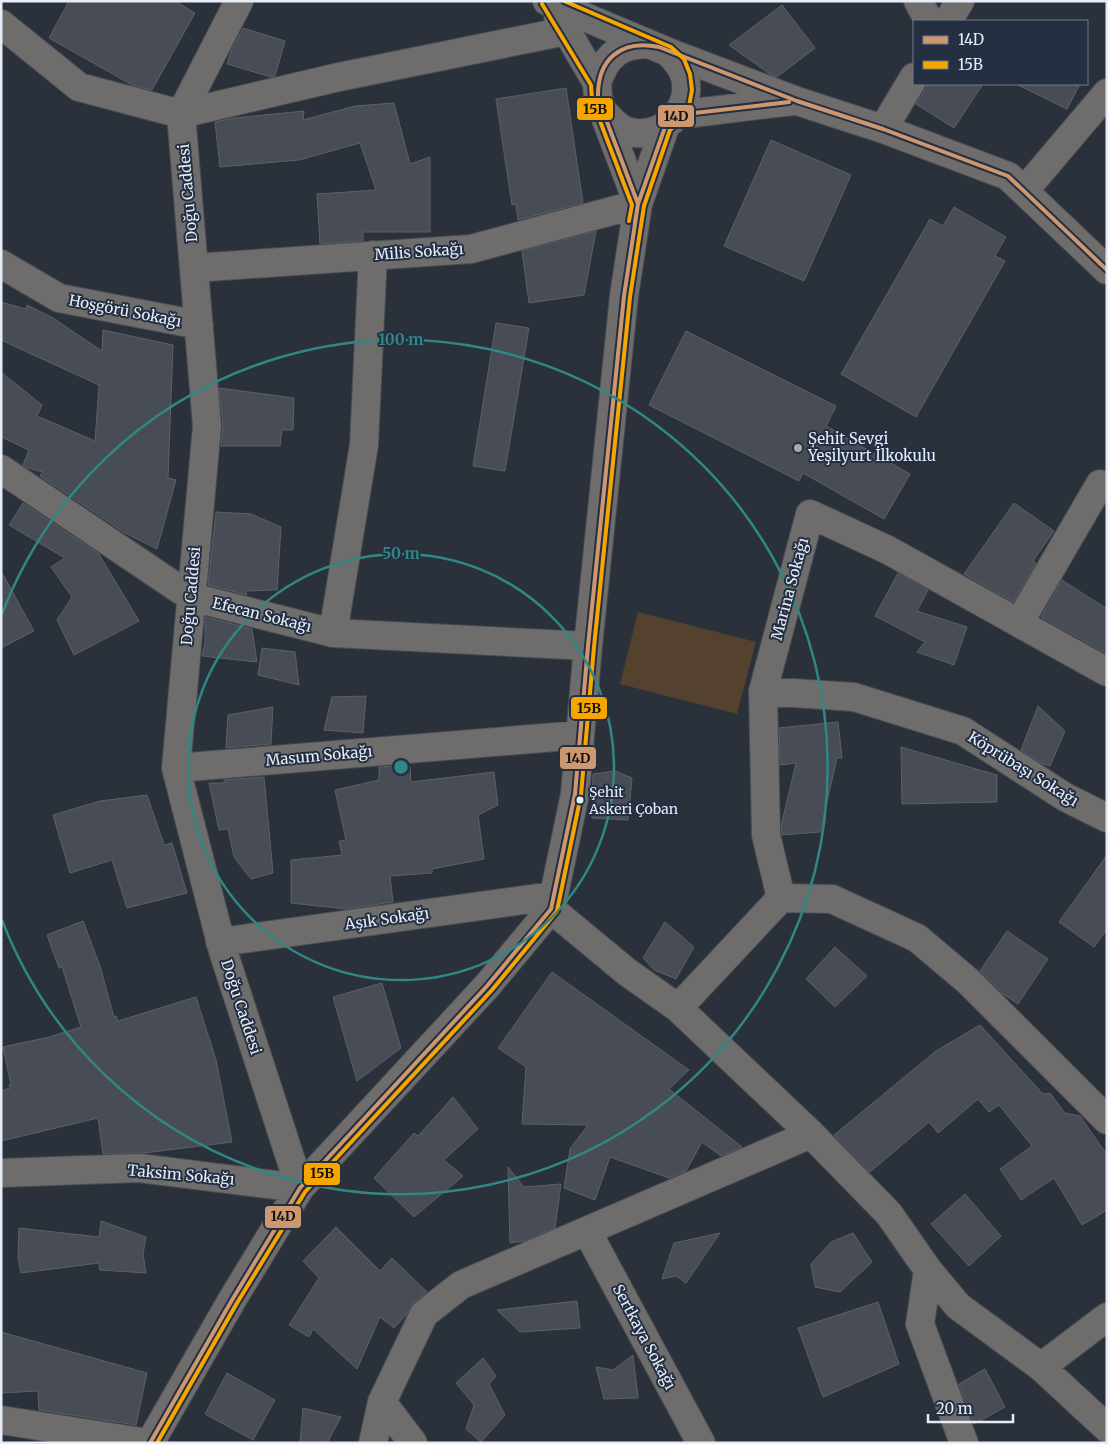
<svg xmlns="http://www.w3.org/2000/svg" width="1108" height="1444" font-family="Merriweather,serif">
  <style>
    .green { fill: #54422e }
    .building { fill: #484c55; stroke: #5b6069 }
    .lines { fill: none; stroke-linecap: round; stroke-linejoin: round }
    .minor-casing { stroke: #474c54; stroke-width: 30 }
    .minor { stroke: #6e6d6c; stroke-width: 28 }
    .bus-1-casing { stroke: #242f42; stroke-width: 8 }
    .bus-2-casing { stroke: #242f42; stroke-width: 8 }
    .bus-1 { stroke: #cd976f; stroke-width: 4 }
    .bus-2 { stroke: #f7a600; stroke-width: 4 }
    .ring { fill: none; stroke: #2f8883; stroke-width: 2.5 }
    .poi-dot { fill: #a5abb6; stroke: #242f42; stroke-width: 2 }
    .bus-dot { fill: #e6edf9; stroke: #242f42; stroke-width: 2 }
    .labels { text-anchor: middle; stroke-width: 4; stroke-linejoin: round; paint-order: stroke }
    .bus-label { font-size: 14px; fill: #e6edf9; stroke: #242f42; text-anchor: start }
    .street-label { font-size: 15px; fill: #e6edf9; stroke: #242f42 }
    .poi-label { font-size: 15px; fill: #e6edf9; stroke: #242f42; text-anchor: start }
    .centre { fill: #2f8883; stroke: #242f42; stroke-width: 2.5 }
    .ring-label { font-size: 15px; text-anchor: middle; font-weight: bold; fill: #2f8883; stroke: #242f42; stroke-width: 4; stroke-linejoin: round; paint-order: stroke }
    .line-badge { stroke: #242f42; stroke-width: 2 }
    .pale-badge-label { font-size: 14px; text-anchor: middle; font-weight: bold; fill: #111 }
  </style>
  <rect width="100%" height="100%" fill="#2b313b"/>
  <path class="green" d="M 638,612 L 756,642 L 737,714 L 620,684 Z"/>
  <path class="building" d="M 69,1 L 175,1 L 195,13 L 152,90 L 134,86 L 49,38 Z
    M 782,5 L 815,48 L 777,77 L 771,75 L 729,45 Z
    M 243,28 L 285,41 L 275,76 L 271,77 L 227,64 L 231,51 Z
    M 928,84 L 983,84 L 954,128 L 916,104 Z
    M 1016,84 L 1080,84 L 1067,109 Z
    M 566,88 L 583,203 L 518,220 L 516,204 L 512,205 L 496,99 Z
    M 394,103 L 410,164 L 430,157 L 430,232 L 363,232 L 363,241 L 320,244 L 317,194 L 376,190 L 360,143 L 299,160 L 220,167 L 215,122 L 234,118 L 304,111 L 303,120 L 355,106 Z
    M 771,140 L 851,175 L 804,281 L 724,246 Z
    M 954,207 L 1006,237 L 995,256 L 1005,261 L 916,417 L 841,374 L 930,219 L 943,226 Z
    M 596,231 L 584,295 L 529,303 L 522,251 Z
    M 1,302 L 26,309 L 27,305 L 53,318 L 102,351 L 103,330 L 173,345 L 168,478 L 176,480 L 157,549 L 125,533 L 40,476 L 43,472 L 28,468 L 23,465 L 29,450 L 1,437 L 1,372 L 42,405 L 37,416 L 95,441 L 99,385 L 1,340 Z
    M 496,323 L 529,328 L 505,471 L 473,466 Z
    M 686,331 L 836,406 L 826,426 L 910,474 L 884,519 L 803,473 L 799,481 L 649,405 Z
    M 219,388 L 294,398 L 293,430 L 282,430 L 280,446 L 221,446 L 223,425 Z
    M 23,503 L 99,554 L 139,621 L 74,655 L 57,620 L 72,597 L 51,567 L 65,558 L 9,525 Z
    M 1014,503 L 1054,531 L 1033,561 L 1036,563 L 1013,602 L 964,574 Z
    M 216,512 L 251,514 L 281,527 L 277,590 L 246,591 L 247,595 L 208,585 Z
    M 1,571 L 34,631 L 1,648 Z
    M 898,573 L 928,590 L 917,611 L 967,627 L 954,665 L 917,652 L 925,642 L 875,616 Z
    M 1062,580 L 1107,609 L 1107,654 L 1041,617 Z
    M 205,617 L 252,629 L 257,662 L 202,656 L 205,643 Z
    M 262,648 L 295,652 L 299,685 L 258,675 Z
    M 366,696 L 363,733 L 324,730 L 332,697 Z
    M 1038,706 L 1065,731 L 1050,766 L 1041,763 L 1021,750 Z
    M 273,707 L 271,744 L 226,748 L 228,715 Z
    M 838,722 L 842,758 L 837,758 L 820,832 L 782,835 L 781,826 L 796,763 L 780,765 L 779,728 Z
    M 901,747 L 997,775 L 997,802 L 902,804 Z
    M 398,766 L 410,766 L 411,782 L 494,772 L 498,805 L 478,815 L 484,859 L 432,869 L 432,873 L 390,876 L 393,902 L 346,909 L 291,903 L 291,860 L 342,855 L 339,841 L 346,840 L 335,790 L 379,780 L 379,767 Z
    M 615,771 L 632,778 L 628,820 L 592,818 L 593,774 Z
    M 264,777 L 273,873 L 251,879 L 234,857 L 228,829 L 219,830 L 209,783 L 224,783 L 224,780 Z
    M 147,795 L 164,845 L 172,843 L 187,893 L 127,908 L 112,860 L 70,873 L 53,815 L 100,801 Z
    M 1107,855 L 1107,929 L 1094,947 L 1059,922 Z
    M 83,921 L 100,966 L 114,1017 L 116,1016 L 118,1021 L 196,997 L 216,1060 L 232,1142 L 144,1153 L 103,1154 L 98,1118 L 1,1141 L 1,1091 L 10,1088 L 9,1085 L 11,1085 L 3,1047 L 49,1037 L 81,1027 L 62,967 L 59,968 L 47,935 Z
    M 665,922 L 694,947 L 676,979 L 654,970 L 643,958 Z
    M 1007,931 L 1048,959 L 1018,1004 L 1003,994 L 980,971 Z
    M 835,947 L 867,976 L 835,1007 L 806,979 Z
    M 552,972 L 689,1070 L 669,1089 L 742,1147 L 721,1156 L 702,1142 L 686,1171 L 669,1178 L 610,1157 L 595,1200 L 564,1188 L 570,1149 L 588,1125 L 522,1124 L 526,1067 L 498,1048 Z
    M 382,983 L 401,1048 L 357,1081 L 333,997 Z
    M 980,1025 L 1043,1094 L 1050,1093 L 1065,1113 L 1080,1116 L 1107,1155 L 1107,1210 L 1082,1225 L 1054,1178 L 1021,1200 L 1000,1169 L 1032,1146 L 999,1105 L 989,1112 L 978,1099 L 938,1133 L 929,1122 L 870,1172 L 834,1135 L 936,1051 Z
    M 453,1097 L 478,1129 L 444,1160 L 463,1176 L 414,1217 L 374,1178 L 414,1133 L 418,1136 Z
    M 508,1167 L 524,1187 L 561,1184 L 555,1228 L 525,1241 L 510,1243 Z
    M 965,1194 L 1001,1236 L 969,1266 L 931,1224 Z
    M 101,1221 L 146,1237 L 143,1254 L 146,1273 L 100,1270 L 99,1263 L 21,1273 L 18,1257 L 19,1228 L 99,1237 Z
    M 336,1227 L 380,1271 L 392,1258 L 427,1292 L 414,1302 L 407,1314 L 394,1328 L 380,1317 L 357,1369 L 313,1329 L 309,1337 L 289,1325 L 319,1278 L 303,1261 Z
    M 720,1233 L 686,1283 L 676,1276 L 662,1279 L 674,1243 Z
    M 853,1233 L 872,1262 L 840,1292 L 815,1287 L 811,1264 L 831,1242 Z
    M 577,1301 L 580,1328 L 520,1332 L 497,1310 Z
    M 878,1302 L 899,1364 L 823,1397 L 798,1328 Z
    M 1,1332 L 147,1373 L 136,1425 L 39,1410 L 38,1391 L 1,1393 Z
    M 633,1355 L 638,1398 L 604,1399 L 596,1367 L 613,1370 Z
    M 483,1358 L 496,1376 L 489,1384 L 505,1415 L 481,1442 L 466,1429 L 474,1405 L 456,1383 Z
    M 985,1369 L 1005,1407 L 974,1424 L 959,1384 Z
    M 227,1373 L 275,1400 L 253,1440 L 205,1414 Z
    M 303,1408 L 341,1417 L 327,1443 L 300,1443 Z"/>
  <g class="lines">
    <g class="minor-casing">
      <path id="minor" d="M 547,1 L 668,52 L 797,101 L 883,129 L 1008,176 L 1107,270
        M 918,1 L 929,21
        M 558,16 L 597,83 L 598,98 L 638,204
        M 948,21 L 960,1
        M 1,24 L 79,87 L 181,114 L 339,77 L 566,31
        M 597,83 C 606,55 620,44 649,44
        M 604,112 C 610,119 616,126 624,130 C 659,144 696,109 684,74 C 681,65 675,59 668,52
        M 677,115 L 793,101
        M 883,129 L 914,77
        M 1024,191 L 1107,93
        M 373,255 L 364,445 L 333,633 L 588,646
        M 1,264 L 59,298 L 199,325
        M 194,268 L 471,249 L 638,204
        M 1,469 L 191,597 L 333,633
        M 1019,623 L 1100,484
        M 763,691 L 854,697 L 963,731 L 1065,797 L 1107,818
        M 176,768 L 580,735
        M 781,898 L 766,835 L 763,691 L 810,514 L 888,550 L 1107,672
        M 551,909 L 627,972 L 678,1008 L 811,1134 L 889,1214 L 928,1270 L 958,1306 L 1041,1367 L 1107,1428
        M 220,942 L 553,896
        M 678,1008 L 781,898 L 832,899 L 917,938 L 968,981 L 1107,1120
        M 1,1173 L 139,1168 L 300,1188 L 223,951 L 176,768 L 207,426 L 181,114 L 239,1
        M 587,1231 L 701,1443
        M 928,1270 L 920,1324 L 964,1443
        M 1041,1367 L 1107,1317
        M 382,1402 L 413,1443
        M 1,1420 L 148,1443
        M 150,1443 L 232,1300 L 300,1188 L 487,986 L 551,909 L 575,794 L 588,646 L 624,296 L 638,204 L 665,127
        M 373,1443 L 382,1402 L 424,1314 L 461,1285 L 811,1134"/>
    </g>
    <use href="#minor" class="minor"/>
    <g class="bus-1-casing">
      <path id="bus-1" d="M 635,222 L 638,204 L 665,127 L 677,115 L 789,102
        M 150,1443 L 232,1300 L 300,1188 L 487,986 L 551,909 L 575,794 L 588,646 L 624,296 L 638,204 L 598,98 C 597,59 621,39 659,47 L 797,101 L 883,129 L 1008,176 L 1107,270"/>
    </g>
    <g class="bus-2-casing">
      <path id="bus-2" d="M 542,4 L 591,85 L 592,100 L 632,205 L 629,221
        M 157,1443 L 237,1303 L 305,1192 L 492,990 L 557,911 L 581,795 L 594,647 L 630,297 L 644,206 L 670,130 L 682,119 L 689,106 L 692,90 L 690,74 L 684,59 L 671,47 L 564,1"/>
    </g>
    <use href="#bus-1" class="bus-1"/>
    <use href="#bus-2" class="bus-2"/>
  </g>
  <g class="ring">
    <circle cx="401" cy="767" r="213"/>
    <path d="M2 614A427 427 0 1 1 2 920"/>
  </g>
  <circle class="poi-dot" cx="798" cy="448" r="5"/>
  <circle class="bus-dot" cx="580" cy="800" r="4.5"/>
  <g class="labels">
    <g class="bus-label">
      <text x="589" y="797">Şehit<tspan x="589" dy="17">Askeri Çoban</tspan></text>
    </g>
    <g class="street-label">
      <text transform="translate(188 193) rotate(-95)" y="5">Doğu Caddesi</text>
      <text transform="translate(419 252) rotate(-4)" y="5">Milis Sokağı</text>
      <text transform="translate(125 311) rotate(11)" y="5">Hoşgörü Sokağı</text>
      <text transform="translate(790 589) rotate(-75)" y="5">Marina Sokağı</text>
      <text transform="translate(191 596) rotate(-85)" y="5">Doğu Caddesi</text>
      <text transform="translate(262 615) rotate(14)" y="5">Efecan Sokağı</text>
      <text transform="translate(319 756) rotate(-5)" y="5">Masum Sokağı</text>
      <text transform="translate(1023 769) rotate(32)" y="5">Köprübaşı Sokağı</text>
      <text transform="translate(387 919) rotate(-8)" y="5">Aşık Sokağı</text>
      <text transform="translate(241 1007) rotate(72)" y="5">Doğu Caddesi</text>
      <text transform="translate(181 1175) rotate(5)" y="5">Taksim Sokağı</text>
      <text transform="translate(644 1337) rotate(62)" y="5">Sertkaya Sokağı</text>
    </g>
    <g class="poi-label">
      <text x="808" y="444">Şehit Sevgi<tspan x="808" dy="17">Yeşilyurt İlkokulu</tspan></text>
    </g>
  </g>
  <circle cx="401" cy="767" r="8" class="centre"/>
  <g class="ring-label">
    <text x="401" y="345">100 m</text>
    <text x="401" y="559">50 m</text>
  </g>
  <g class="line-badge">
    <rect x="576" y="97" width="38" height="24" rx="5" fill="#f7a600"/>
    <rect x="657" y="104" width="38" height="24" rx="5" fill="#cd976f"/>
    <rect x="570" y="696" width="38" height="24" rx="5" fill="#f7a600"/>
    <rect x="559" y="746" width="38" height="24" rx="5" fill="#cd976f"/>
    <rect x="303" y="1162" width="38" height="24" rx="5" fill="#f7a600"/>
    <rect x="264" y="1205" width="38" height="24" rx="5" fill="#cd976f"/>
  </g>
  <g class="pale-badge-label">
    <text x="595" y="114">15B</text>
    <text x="676" y="121">14D</text>
    <text x="589" y="713">15B</text>
    <text x="578" y="763">14D</text>
    <text x="322" y="1178">15B</text>
    <text x="283" y="1221">14D</text>
  </g>
  <rect width="1108" height="1444" fill="none" stroke="#e6edf9" stroke-width="5"/>
  <rect x="913" y="20" width="175" height="65" fill="#242f42" stroke="#727b8b"/>
  <rect x="923" y="36" width="25" height="8" fill="#cd976f" stroke="#727b8b"/>
  <text x="958" y="45" font-size="15" fill="#e6edf9">14D</text>
  <rect x="923" y="61" width="25" height="8" fill="#f7a600" stroke="#727b8b"/>
  <text x="958" y="70" font-size="15" fill="#e6edf9">15B</text>
  <path d="M928 1414v8h85v-8" fill="none" stroke="#e6edf9" stroke-width="2.5"/>
  <text x="936" y="1414" font-size="15" fill="#e6edf9" stroke="#242f42" stroke-width="4" paint-order="stroke">20 m</text>
</svg>
